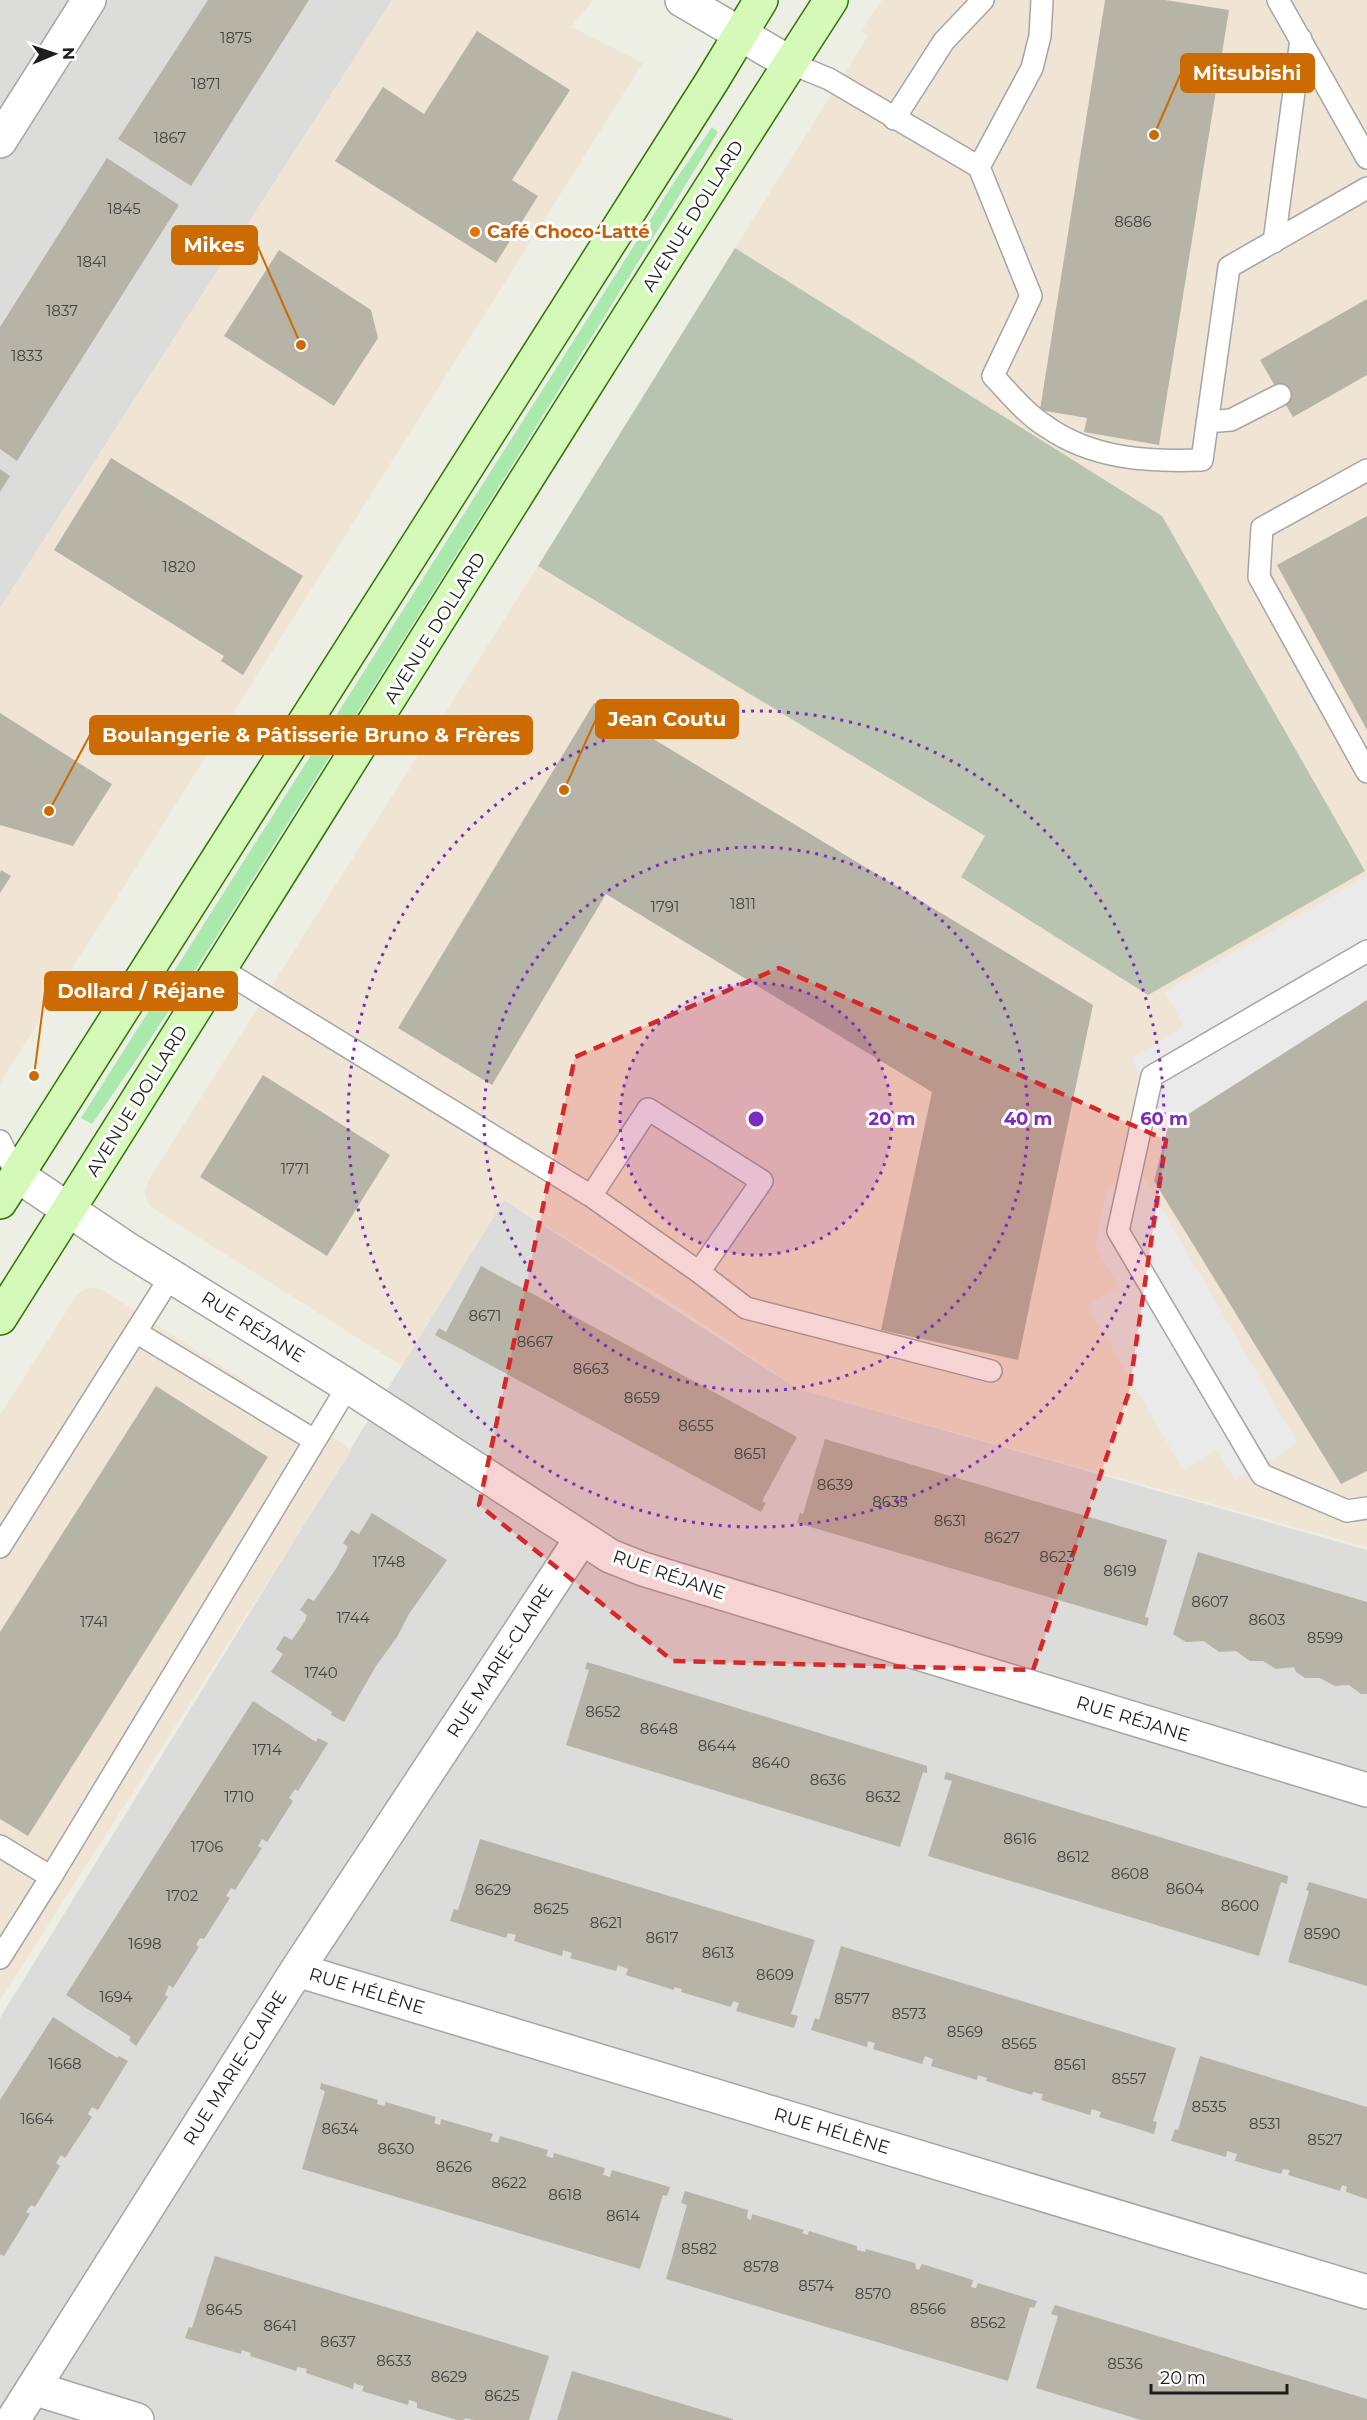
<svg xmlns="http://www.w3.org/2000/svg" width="1367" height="2420" font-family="Montserrat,sans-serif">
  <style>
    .residential { fill: #dcdcdb }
    .commercial { fill: #f0e4d4 }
    .construction { fill: #b9c4b0 }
    .grass { fill: #aae9ac }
    .parking { fill: #eaeaea }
    .building { fill: #b5b4a7 }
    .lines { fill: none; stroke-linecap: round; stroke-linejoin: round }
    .service-casing { stroke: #a5a5a5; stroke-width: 24 }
    .minor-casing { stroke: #a5a5a5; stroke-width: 36 }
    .secondary-casing { stroke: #2f7605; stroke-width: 36 }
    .service { stroke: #fff; stroke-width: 21 }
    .minor { stroke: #fff; stroke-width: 33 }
    .secondary { stroke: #d4f9b8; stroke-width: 33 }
    .marked { fill: #d62828; fill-opacity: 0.2; stroke: #d62828; stroke-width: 4.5; stroke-dasharray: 12 8; stroke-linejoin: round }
    .ring { fill: none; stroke: #7b2cbf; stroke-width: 3; stroke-dasharray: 3 6 }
    .food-dot { fill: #e8710a; stroke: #fff; stroke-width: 2 }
    .labels { text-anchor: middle; stroke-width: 6; stroke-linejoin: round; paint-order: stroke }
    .number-label { font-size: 15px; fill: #444440 }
    .street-label { font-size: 18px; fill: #1e1e1e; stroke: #fff }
    .food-label { font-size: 18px; font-weight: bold; fill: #c56008; stroke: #fff; text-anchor: start }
    .centre { fill: #7b2cbf; stroke: #fff; stroke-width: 3 }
    .ring-label { font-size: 18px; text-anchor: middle; font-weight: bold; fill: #7b2cbf; stroke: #fff; stroke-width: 6; stroke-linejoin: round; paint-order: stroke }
    .leader { fill: none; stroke: #cc6b01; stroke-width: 2 }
    .callout-dot { fill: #cc6b01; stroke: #fff; stroke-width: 2 }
    .callout { fill: #cc6b01; stroke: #cc6b01; stroke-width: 2 }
    .callout-label { font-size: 20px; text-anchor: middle; font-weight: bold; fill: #fff }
  </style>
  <rect width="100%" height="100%" fill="#edefe4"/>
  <path class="residential" d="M 0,0 L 392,0 L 0,608 Z
    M 504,1200 L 798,1389 L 1367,1550 L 1367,2420 L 0,2420 L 0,2018 Z"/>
  <path class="commercial" d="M 392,0 L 593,0 L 571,27 L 643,63 L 0,1083 L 0,608 Z
    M 882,0 L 1367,0 L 1367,1547 L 798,1389 L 668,1300 L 504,1200 L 402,1366 L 151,1207 L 147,1201 L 145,1193 L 148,1181 L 538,566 L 985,836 L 961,877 L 1148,995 L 1161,516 L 735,248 L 868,36 L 862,30 Z
    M 92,1288 L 101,1289 L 352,1450 L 0,2000 L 0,1415 L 76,1296 L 83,1290 Z"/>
  <path class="construction" d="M 735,248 L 1162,516 L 1365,871 L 1148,995 L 961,877 L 985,836 L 538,566 Z"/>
  <path class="grass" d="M 712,127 L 718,132 C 591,340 462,546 332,753 C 253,877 177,1004 92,1124 L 81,1118 L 678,176 Z"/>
  <path class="parking" d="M 1367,876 L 1367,1011 L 1171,1126 L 1131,1058 L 1181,1029 L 1183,1024 L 1165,992 Z
    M 1144,1178 L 1298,1444 L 1235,1481 L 1217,1450 L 1183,1470 L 1087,1305 L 1119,1287 L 1095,1246 L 1108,1186 Z"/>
  <path class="building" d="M 208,0 L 309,0 L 191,186 L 118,139 Z
    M 1105,0 L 1165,0 L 1229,10 L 1159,445 L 1084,432 L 1087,418 L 1040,410 Z
    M 477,31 L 570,90 L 512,180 L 538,196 L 496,263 L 335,161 L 383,87 L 424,114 Z
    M 107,158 L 179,205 L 17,461 L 0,449 L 0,327 Z
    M 279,250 L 371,310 L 378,338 L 334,406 L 224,336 Z
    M 1367,299 L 1367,375 L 1293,417 L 1260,360 Z
    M 111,458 L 303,576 L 243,675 L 221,661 L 224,656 L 54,550 Z
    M 0,469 L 10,476 L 0,492 Z
    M 1367,516 L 1367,730 L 1277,565 Z
    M 594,703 L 1093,1005 L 1018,1360 L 881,1330 L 932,1092 L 606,894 L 492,1085 L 398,1028 Z
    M 0,713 L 112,784 L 73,846 L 0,825 Z
    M 1,870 L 11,876 L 0,893 L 0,873 Z
    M 1367,1000 L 1367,1471 L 1341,1484 L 1154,1181 L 1168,1127 Z
    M 263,1075 L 390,1155 L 327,1256 L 200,1177 Z
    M 481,1266 L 797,1437 L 762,1501 L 766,1503 L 761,1512 L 435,1335 L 439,1328 L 446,1332 Z
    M 156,1386 L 268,1457 L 28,1836 L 0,1819 L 0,1632 Z
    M 825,1439 L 1167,1540 L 1145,1617 L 1149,1618 L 1147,1626 L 797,1523 L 800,1513 L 803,1514 Z
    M 372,1513 L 447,1560 L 409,1614 L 397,1637 L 376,1666 L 344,1722 L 331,1715 L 332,1712 L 271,1672 L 283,1654 L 276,1649 L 284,1636 L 292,1640 L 305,1621 L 307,1615 L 300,1610 L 308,1598 L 314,1601 L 337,1567 L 348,1547 L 343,1543 L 351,1530 L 359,1534 Z
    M 1198,1552 L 1367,1602 L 1367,1694 L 1361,1694 L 1349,1685 L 1335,1686 L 1320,1678 L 1305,1678 L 1296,1672 L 1294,1667 L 1276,1669 L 1263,1661 L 1250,1661 L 1236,1651 L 1219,1652 L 1204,1641 L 1186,1642 L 1173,1634 Z
    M 587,1662 L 927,1766 L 927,1773 L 923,1772 L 900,1847 L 566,1745 L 589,1670 L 585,1669 Z
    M 253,1701 L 316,1742 L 318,1738 L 328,1743 L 298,1791 L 295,1789 L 289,1798 L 293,1801 L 267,1842 L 262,1839 L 258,1846 L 262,1848 L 235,1890 L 231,1888 L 226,1896 L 230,1898 L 204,1939 L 200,1938 L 198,1941 L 196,1945 L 199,1947 L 173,1988 L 169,1985 L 165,1995 L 168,1997 L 136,2046 L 129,2040 L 131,2037 L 66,1995 Z
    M 946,1772 L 1288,1876 L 1287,1884 L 1281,1882 L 1259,1956 L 928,1856 L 952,1781 L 944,1779 Z
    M 480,1839 L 815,1940 L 791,2014 L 798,2016 L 794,2028 L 736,2011 L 739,2003 L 733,2001 L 731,2007 L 681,1992 L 682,1989 L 674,1987 L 674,1990 L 626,1975 L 628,1969 L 618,1965 L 616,1971 L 570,1958 L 572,1953 L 563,1950 L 562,1956 L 514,1941 L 516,1935 L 508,1933 L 506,1938 L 450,1921 L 454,1909 L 458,1910 Z
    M 1309,1882 L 1367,1899 L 1367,1986 L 1288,1962 L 1309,1891 L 1306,1890 Z
    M 841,1946 L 1176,2048 L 1153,2121 L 1157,2122 L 1154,2134 L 1099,2117 L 1101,2112 L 1092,2109 L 1090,2115 L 1041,2100 L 1043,2094 L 1033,2092 L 1032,2095 L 986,2081 L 987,2078 L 978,2075 L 977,2080 L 931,2066 L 933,2059 L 925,2056 L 922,2064 L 873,2049 L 875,2043 L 868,2041 L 867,2047 L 811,2030 L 815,2018 L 819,2020 Z
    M 53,2017 L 117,2058 L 119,2056 L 128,2061 L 98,2110 L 92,2107 L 88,2114 L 92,2117 L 65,2158 L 61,2155 L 56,2163 L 60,2166 L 35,2207 L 31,2205 L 26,2212 L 30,2214 L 4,2256 L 0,2254 L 0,2100 Z
    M 1200,2056 L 1367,2107 L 1367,2199 L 1346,2192 L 1347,2187 L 1342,2185 L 1340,2191 L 1288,2175 L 1290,2170 L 1283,2169 L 1281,2174 L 1235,2161 L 1237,2154 L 1227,2151 L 1226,2157 L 1171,2141 L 1175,2129 L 1178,2130 Z
    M 321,2083 L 378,2100 L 377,2104 L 384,2106 L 386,2102 L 436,2117 L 434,2123 L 440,2125 L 441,2119 L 493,2134 L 490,2141 L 498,2143 L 500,2136 L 548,2150 L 546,2156 L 553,2158 L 554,2153 L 605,2168 L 603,2175 L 608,2176 L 610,2177 L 612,2170 L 670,2187 L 667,2196 L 663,2195 L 640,2269 L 302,2169 L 325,2091 L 320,2089 Z
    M 685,2191 L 748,2210 L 747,2218 L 751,2220 L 752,2214 L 804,2230 L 802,2233 L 808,2235 L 809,2231 L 857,2246 L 857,2250 L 865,2252 L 866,2249 L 915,2263 L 916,2269 L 919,2270 L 922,2264 L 973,2280 L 971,2287 L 974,2288 L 976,2288 L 978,2283 L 1037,2301 L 1034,2308 L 1030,2307 L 1008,2381 L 666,2279 L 687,2205 L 681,2203 Z
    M 215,2256 L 549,2356 L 529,2420 L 473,2420 L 465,2418 L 464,2420 L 457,2420 L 417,2408 L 417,2403 L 413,2401 L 409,2400 L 408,2405 L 362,2391 L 364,2386 L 359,2385 L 354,2383 L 353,2389 L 306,2373 L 307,2369 L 303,2368 L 297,2367 L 296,2371 L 250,2356 L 251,2353 L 242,2350 L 241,2354 L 185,2338 L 189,2327 L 192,2328 Z
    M 1055,2305 L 1367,2399 L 1367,2420 L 1141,2420 L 1036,2388 L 1058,2316 L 1051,2314 Z
    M 572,2371 L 733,2419 L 733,2420 L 557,2420 Z"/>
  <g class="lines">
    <g class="service-casing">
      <path id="service" d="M 1278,0 L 1367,158
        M 790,63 L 829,79 L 979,167 L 1032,68 L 1040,36 L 1042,0
        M 894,119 L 944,41 L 983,0
        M 979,167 L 1031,296 L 993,376 C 1010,394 1026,414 1047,427 C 1093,459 1148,462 1202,460 L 1229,267 L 1367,188
        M 1274,242 L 1301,39
        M 1207,422 L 1231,420 L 1280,395
        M 1367,470 L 1262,528 L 1259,577 L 1367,772
        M 1367,951 L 1152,1076 L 1118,1231 L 1262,1475 L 1347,1511 L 1367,1508
        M 221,969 L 591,1196 L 699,1272 L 762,1181 L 648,1109 L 591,1196
        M 0,1141 L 17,1175
        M 699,1272 L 746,1308 L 991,1371
        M 136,1332 L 314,1440
        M 0,1547 L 171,1276
        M 0,1846 L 51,1877 L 348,1386
        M 0,1958 L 51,1877"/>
    </g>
    <g class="minor-casing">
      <path id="minor" d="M 682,0 L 790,63
        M 0,141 L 89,0
        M 17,1175 L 124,1247 L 348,1386 L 610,1556 L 643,1569 L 1367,1790
        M 297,1970 L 1367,2292
        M 33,2388 L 137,2420
        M 13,2420 L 297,1970 L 581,1539"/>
    </g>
    <g class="secondary-casing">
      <path id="secondary" d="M 0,1202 L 712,81 L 761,0
        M 0,1318 C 278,879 550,436 831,0"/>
    </g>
    <use href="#service" class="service"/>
    <use href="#minor" class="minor"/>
    <use href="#secondary" class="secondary"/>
  </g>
  <path class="marked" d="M 779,968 L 1166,1140 L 1129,1392 L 1033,1670 L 673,1661 L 479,1505 L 575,1057 Z"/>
  <circle cx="756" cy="1119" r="136" fill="#7b2cbf" fill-opacity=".12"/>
  <g class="ring">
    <circle cx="756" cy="1119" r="136"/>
    <circle cx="756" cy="1119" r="272"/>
    <circle cx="756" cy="1119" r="408"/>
  </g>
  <circle class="food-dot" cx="475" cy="232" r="6"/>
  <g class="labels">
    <g class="number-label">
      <text x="236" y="43">1875</text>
      <text x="206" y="89">1871</text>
      <text x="170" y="143">1867</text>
      <text x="124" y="214">1845</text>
      <text x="1133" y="227">8686</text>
      <text x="92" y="267">1841</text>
      <text x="62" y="316">1837</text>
      <text x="27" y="361">1833</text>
      <text x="179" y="572">1820</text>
      <text x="743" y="909">1811</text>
      <text x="665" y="912">1791</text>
      <text x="295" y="1174">1771</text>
      <text x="485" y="1321">8671</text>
      <text x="535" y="1347">8667</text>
      <text x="591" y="1374">8663</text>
      <text x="642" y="1403">8659</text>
      <text x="696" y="1431">8655</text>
      <text x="750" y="1459">8651</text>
      <text x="835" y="1490">8639</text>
      <text x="890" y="1507">8635</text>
      <text x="950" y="1526">8631</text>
      <text x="1002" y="1543">8627</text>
      <text x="1057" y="1562">8623</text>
      <text x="389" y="1567">1748</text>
      <text x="1120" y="1576">8619</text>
      <text x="1210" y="1607">8607</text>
      <text x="353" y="1623">1744</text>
      <text x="1267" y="1625">8603</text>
      <text x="94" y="1627">1741</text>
      <text x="1325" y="1643">8599</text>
      <text x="321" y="1678">1740</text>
      <text x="603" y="1717">8652</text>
      <text x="659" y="1734">8648</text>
      <text x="717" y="1751">8644</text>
      <text x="267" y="1755">1714</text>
      <text x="771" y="1768">8640</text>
      <text x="828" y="1785">8636</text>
      <text x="239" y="1802">1710</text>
      <text x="883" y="1802">8632</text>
      <text x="1020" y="1844">8616</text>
      <text x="207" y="1852">1706</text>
      <text x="1073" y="1862">8612</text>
      <text x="1130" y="1879">8608</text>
      <text x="1185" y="1894">8604</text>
      <text x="493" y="1895">8629</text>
      <text x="182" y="1901">1702</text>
      <text x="1240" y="1911">8600</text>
      <text x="551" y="1914">8625</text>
      <text x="606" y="1928">8621</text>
      <text x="1322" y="1939">8590</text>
      <text x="662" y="1943">8617</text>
      <text x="145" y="1949">1698</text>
      <text x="718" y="1958">8613</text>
      <text x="775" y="1980">8609</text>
      <text x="116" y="2002">1694</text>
      <text x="852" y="2004">8577</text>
      <text x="909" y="2019">8573</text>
      <text x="965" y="2037">8569</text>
      <text x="1019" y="2049">8565</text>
      <text x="65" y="2069">1668</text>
      <text x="1070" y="2070">8561</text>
      <text x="1129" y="2084">8557</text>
      <text x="1209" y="2112">8535</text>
      <text x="37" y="2124">1664</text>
      <text x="1265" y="2129">8531</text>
      <text x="340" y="2134">8634</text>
      <text x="1325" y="2145">8527</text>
      <text x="396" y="2154">8630</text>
      <text x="454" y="2172">8626</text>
      <text x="509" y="2188">8622</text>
      <text x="565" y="2200">8618</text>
      <text x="623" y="2221">8614</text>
      <text x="699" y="2254">8582</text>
      <text x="761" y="2272">8578</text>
      <text x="816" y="2291">8574</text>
      <text x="873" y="2299">8570</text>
      <text x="928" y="2314">8566</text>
      <text x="224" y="2315">8645</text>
      <text x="988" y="2328">8562</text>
      <text x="280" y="2331">8641</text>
      <text x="338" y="2347">8637</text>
      <text x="394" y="2366">8633</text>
      <text x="1125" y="2369">8536</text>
      <text x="449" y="2382">8629</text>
      <text x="502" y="2401">8625</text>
    </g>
    <g class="street-label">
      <text transform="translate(693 216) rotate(-58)" y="6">AVENUE DOLLARD</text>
      <text transform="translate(435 628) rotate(-58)" y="6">AVENUE DOLLARD</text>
      <text transform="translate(137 1101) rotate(-58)" y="6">AVENUE DOLLARD</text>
      <text transform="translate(253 1327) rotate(32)" y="6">RUE RÉJANE</text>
      <text transform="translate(669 1575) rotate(19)" y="6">RUE RÉJANE</text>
      <text transform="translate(500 1661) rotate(-57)" y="6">RUE MARIE-CLAIRE</text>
      <text transform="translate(1133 1719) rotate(17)" y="6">RUE RÉJANE</text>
      <text transform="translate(367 1991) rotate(17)" y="6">RUE HÉLÈNE</text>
      <text transform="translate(235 2068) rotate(-58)" y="6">RUE MARIE-CLAIRE</text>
      <text transform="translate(832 2131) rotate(17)" y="6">RUE HÉLÈNE</text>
    </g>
    <g class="food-label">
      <text x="487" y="238">Café Choco-Latté</text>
    </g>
  </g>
  <circle cx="756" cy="1119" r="9" class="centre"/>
  <g class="ring-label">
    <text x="892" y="1125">20 m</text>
    <text x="1028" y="1125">40 m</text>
    <text x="1164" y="1125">60 m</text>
  </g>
  <path class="leader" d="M1154 135L1181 73M301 345L257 245M564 790L596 719M49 811L90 735M34 1076L45 991"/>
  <g class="callout-dot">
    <circle cx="1154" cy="135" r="6"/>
    <circle cx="301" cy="345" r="6"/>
    <circle cx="564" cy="790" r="6"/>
    <circle cx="49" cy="811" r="6"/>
    <circle cx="34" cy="1076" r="6"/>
  </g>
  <g class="callout">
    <rect x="1181" y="54" width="133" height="38" rx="6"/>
    <rect x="172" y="226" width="85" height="38" rx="6"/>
    <rect x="596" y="700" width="142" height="38" rx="6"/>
    <rect x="90" y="716" width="442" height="38" rx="6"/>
    <rect x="45" y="972" width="192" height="38" rx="6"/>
  </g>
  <g class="callout-label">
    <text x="1247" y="80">Mitsubishi</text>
    <text x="214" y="252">Mikes</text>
    <text x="667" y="726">Jean Coutu</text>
    <text x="311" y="742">Boulangerie &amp; Pâtisserie Bruno &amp; Frères</text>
    <text x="141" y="998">Dollard / Réjane</text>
  </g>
  <g transform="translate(54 54) rotate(88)" stroke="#ffffff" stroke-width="4.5" paint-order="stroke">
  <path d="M0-4.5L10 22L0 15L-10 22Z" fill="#1e1e1e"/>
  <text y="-9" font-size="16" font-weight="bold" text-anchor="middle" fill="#1e1e1e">N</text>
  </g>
  <path d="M1151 2384v9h136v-9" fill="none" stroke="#1e1e1e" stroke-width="3"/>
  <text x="1160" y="2384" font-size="18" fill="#1e1e1e" stroke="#ffffff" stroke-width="4.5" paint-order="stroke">20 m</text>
</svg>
